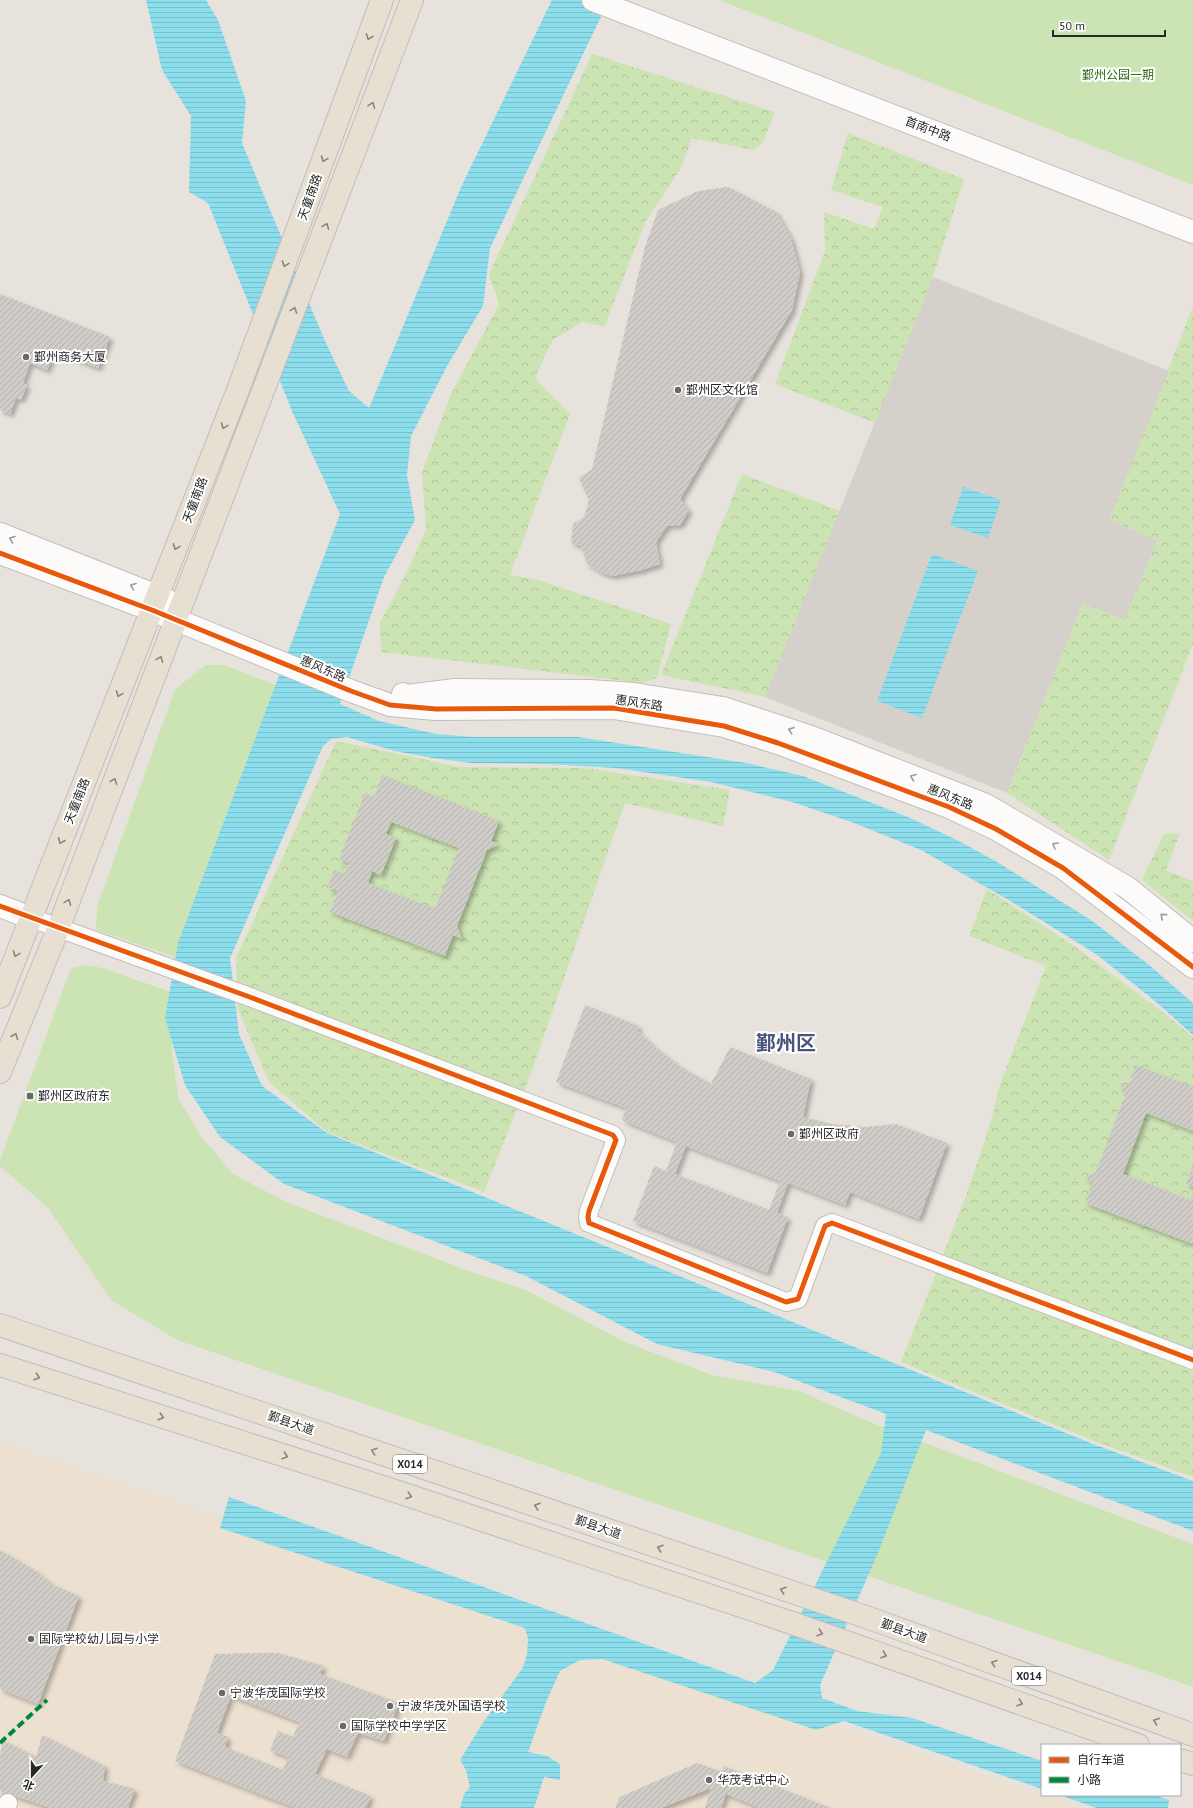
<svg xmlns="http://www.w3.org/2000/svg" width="1193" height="1808" font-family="'PT Sans','Noto Sans SC',sans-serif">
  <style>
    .education { fill: #ece0d0 }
    .forest { fill: url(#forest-crowns) }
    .park { fill: #cce4b3 }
    .plaza { fill: #d6d0cb }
    .water { fill: url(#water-rules) }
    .building { fill: url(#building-hatch); fill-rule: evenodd; filter: url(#shadow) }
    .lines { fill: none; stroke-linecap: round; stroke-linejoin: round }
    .street-casing { stroke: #c0bfbe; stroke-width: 20 }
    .secondary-casing { stroke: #c0bfbe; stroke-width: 24 }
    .primary-casing { stroke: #c0bdbb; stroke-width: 24 }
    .street { stroke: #fcfbfa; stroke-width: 18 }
    .secondary { stroke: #fcfbfa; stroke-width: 22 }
    .primary { stroke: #e7dfd1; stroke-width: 22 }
    .quiet { stroke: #00873e; stroke-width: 4; stroke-dasharray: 8 4; stroke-linecap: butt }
    .cycleway-casing { stroke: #fff; stroke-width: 8 }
    .cycleway { stroke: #e8590c; stroke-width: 5 }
    .oneway { stroke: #88847c }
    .oneway2 { stroke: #9d9c9c }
    .poi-dot { fill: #6b6967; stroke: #fff; stroke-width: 1.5 }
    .labels { text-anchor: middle; stroke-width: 4; stroke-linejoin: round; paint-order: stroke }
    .shield { fill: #fff; stroke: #686868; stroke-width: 1 }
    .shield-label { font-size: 11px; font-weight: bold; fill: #282828 }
    .park-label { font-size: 12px; fill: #2f6816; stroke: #fff }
    .street-label { font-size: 12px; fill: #282828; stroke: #fff }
    .poi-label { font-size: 12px; fill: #282828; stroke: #fff; text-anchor: start }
    .town-label { font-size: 20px; font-weight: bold; fill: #47557b; stroke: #fff }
  </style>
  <defs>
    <pattern id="forest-crowns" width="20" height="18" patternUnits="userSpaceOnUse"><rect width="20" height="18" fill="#cce4b3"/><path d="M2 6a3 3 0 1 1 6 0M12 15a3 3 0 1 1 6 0" fill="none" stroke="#afc49a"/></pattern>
    <pattern id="water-rules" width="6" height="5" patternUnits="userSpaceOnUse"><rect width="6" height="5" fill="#8cdeed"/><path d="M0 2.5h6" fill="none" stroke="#79becb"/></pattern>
    <pattern id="building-hatch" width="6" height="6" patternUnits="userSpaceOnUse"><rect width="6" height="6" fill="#d0ccc7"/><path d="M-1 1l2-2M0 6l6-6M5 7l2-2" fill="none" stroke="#b3afab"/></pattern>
    <filter id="shadow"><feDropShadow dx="3.5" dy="3.5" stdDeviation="2" flood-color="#0004"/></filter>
  </defs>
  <rect width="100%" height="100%" fill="#e8e2dc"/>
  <path class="education" d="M 0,1442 L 1080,1808 L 0,1808 Z"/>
  <path class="forest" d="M 592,54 L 775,112 L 763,142 L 753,150 L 692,138 L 681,168 L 646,221 L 604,327 L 583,322 L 553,339 L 535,378 L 570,414 L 510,575 L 538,580 L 671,624 L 657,678 L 642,683 L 381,652 L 380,622 L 401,584 L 426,530 L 422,472 L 451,394 L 499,304 L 489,274 Z
    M 848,133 L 964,179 L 933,277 L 875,423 L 775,384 L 825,251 L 824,212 L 874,229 L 883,207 L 831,190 Z
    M 1193,306 L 1193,644 L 1109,860 L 1007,793 L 1083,603 L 1125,619 L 1157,540 L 1109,520 Z
    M 742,474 L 840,511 L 765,697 L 661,675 Z
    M 336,741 L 460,767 L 585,768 L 730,790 L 723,826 L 625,803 L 530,1076 L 484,1192 L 327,1132 L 269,1082 L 238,1009 L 236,958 Z
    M 1180,833 L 1166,870 L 1193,881 L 1193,921 L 1142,880 L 1164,834 Z
    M 987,889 L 1074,946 L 1168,1016 L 1193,1037 L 1193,1477 L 1094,1441 L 901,1362 C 923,1306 945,1251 966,1195 C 978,1159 992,1124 999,1087 L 1046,966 L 969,936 Z"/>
  <path class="park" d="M 719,0 L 1193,0 L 1193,185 Z
    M 206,665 L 224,665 L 276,685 L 181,959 L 96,930 L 97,907 L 175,689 Z
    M 87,965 L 102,968 L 171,992 L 172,1055 L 179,1100 L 201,1136 L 233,1174 L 286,1202 L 469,1271 L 526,1290 L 625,1342 L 712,1375 L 799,1391 L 875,1424 L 1193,1544 L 1193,1687 L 177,1340 L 111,1300 L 48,1208 L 0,1166 L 0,1161 L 71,968 Z"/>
  <path class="plaza" d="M 933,277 L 1169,371 L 1109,520 L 1157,540 L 1125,620 L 1083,603 L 1007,793 L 765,697 Z"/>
  <path class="water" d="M 146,0 L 206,0 L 218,20 L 246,101 L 242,143 L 325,341 L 349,391 L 369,408 L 462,185 L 552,0 L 609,0 L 490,248 L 483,306 L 447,366 L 411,436 L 407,475 L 415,520 L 384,577 L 340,704 L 379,721 L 436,734 L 473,737 L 578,737 L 746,763 L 803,776 L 908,817 L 957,840 L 997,862 L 1091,920 L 1149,965 L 1193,1003 L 1193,1035 L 1155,1001 L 1096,954 L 1007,899 L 921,850 L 854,823 L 792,802 L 711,782 L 616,768 L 547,764 L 471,763 L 433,758 L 395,751 L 347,737 L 331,739 L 323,746 L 230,958 L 239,1034 L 262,1086 L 327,1133 L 1093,1444 L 1193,1481 L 1193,1531 L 926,1430 L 878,1553 L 820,1685 L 822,1698 L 857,1711 L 912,1718 L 1042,1761 L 1042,1789 L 844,1721 L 816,1730 L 602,1659 L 580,1660 L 560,1671 L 546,1702 L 528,1752 L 547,1756 L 560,1764 L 560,1780 L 544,1777 L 534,1808 L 460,1808 L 464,1794 L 470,1787 L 466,1770 L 460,1760 L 482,1724 L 522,1669 L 527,1655 L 528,1639 L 525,1628 L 220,1528 L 229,1497 L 755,1683 L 773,1670 L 881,1453 L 886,1414 L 774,1372 L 657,1344 L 526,1276 L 284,1184 L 220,1137 L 185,1085 L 165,1018 L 178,943 L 340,514 L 292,411 L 208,203 L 189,192 L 191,116 L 162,70 Z
    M 963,487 L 1001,500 L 988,538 L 950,525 Z
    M 932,554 L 978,571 L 922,718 L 877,701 Z
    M 1059,1795 L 1153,1795 L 1169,1800 L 1168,1808 L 1097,1808 Z"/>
  <path class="building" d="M 728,187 L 776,212 L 791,238 L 800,273 L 792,310 L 680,499 L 689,511 L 680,525 L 667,526 L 656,542 L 660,564 L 642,570 L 613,576 L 602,573 L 587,564 L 581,546 L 571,543 L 573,524 L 584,517 L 589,500 L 579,478 L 592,469 L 645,247 L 658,210 L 698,191 Z
    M 0,294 L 110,337 L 98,368 L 55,351 L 47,370 L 30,363 L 23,383 L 27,385 L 21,400 L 16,398 L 10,414 L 0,410 Z
    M 382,775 L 499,821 L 491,841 L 499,844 L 487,850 L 457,926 L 462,939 L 453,935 L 445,956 L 330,912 L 338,891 L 328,887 L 334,870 L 344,874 L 349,863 L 339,859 L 365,793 L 374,797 ZM 391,822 L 459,848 L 435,909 L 368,883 L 372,871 L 381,875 L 396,838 L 386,834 Z
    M 585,1005 L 639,1026 L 637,1030 L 655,1047 L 681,1067 L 711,1084 L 730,1047 L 811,1079 L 803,1117 L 832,1124 L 865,1127 L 896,1124 L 947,1143 L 919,1219 L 850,1192 L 845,1205 L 788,1183 L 777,1213 L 788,1217 L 767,1273 L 633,1221 L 654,1166 L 666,1171 L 677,1142 L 622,1120 L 626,1108 L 556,1082 ZM 686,1146 L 780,1181 L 769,1210 L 675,1174 Z
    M 1135,1065 L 1193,1087 L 1193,1131 L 1146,1113 L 1123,1174 L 1190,1200 L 1193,1194 L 1193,1244 L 1085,1203 L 1093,1182 L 1084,1178 L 1096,1172 L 1125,1096 L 1120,1083 L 1128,1086 Z
    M 1193,1166 L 1193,1187 L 1186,1184 Z
    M 0,1550 L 36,1571 L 53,1585 L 79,1596 L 38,1704 L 0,1689 Z
    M 259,1653 L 278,1653 L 324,1666 L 320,1674 L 399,1703 L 384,1741 L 358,1733 L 347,1757 L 327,1749 L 315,1774 L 371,1796 L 366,1808 L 296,1808 L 175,1761 L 215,1654 ZM 231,1696 L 299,1722 L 293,1737 L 278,1731 L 270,1750 L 288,1757 L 283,1770 L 225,1747 L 228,1737 L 217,1733 Z
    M 42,1735 L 105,1766 L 103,1781 L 135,1789 L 128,1808 L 51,1808 L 0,1791 L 0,1755 L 3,1740 L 36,1757 Z
    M 697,1763 L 722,1772 L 724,1766 L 831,1808 L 760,1808 L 726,1794 L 721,1808 L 705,1808 L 711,1788 L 661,1808 L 615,1808 L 620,1797 Z"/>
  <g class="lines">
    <g class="street-casing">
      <path id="street" d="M 31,918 L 247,996 L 613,1135 L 616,1140 L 589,1211 L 588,1217 L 589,1223 L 786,1302 L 798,1299 L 825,1226 L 832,1223 L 1193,1360
        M 6,1808 L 8,1803"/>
    </g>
    <g class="secondary-casing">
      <path id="secondary" d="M 593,0 L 1193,232
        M 0,534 L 167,600
        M 0,553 L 152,610 L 351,691 L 390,705 L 436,709 L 614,708 L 724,726 L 778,743 L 949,807 L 996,829 L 1063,868 L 1193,967
        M 403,694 L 407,696 L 455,690 L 589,691 L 634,694 L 723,708 L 811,737 L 986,805 L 1128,888 L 1193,941
        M 0,906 L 31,918"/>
    </g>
    <g class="primary-casing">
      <path id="primary" d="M 0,997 L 238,390 L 382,0
        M 0,1072 L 58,929 L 412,0
        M 0,1325 L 866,1617 L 1193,1735
        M 0,1365 L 389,1489 L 792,1623 L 1138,1745
        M 1180,1760 L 1193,1764"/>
    </g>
    <use href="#street" class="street"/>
    <use href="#secondary" class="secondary"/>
    <use href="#primary" class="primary"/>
    <path class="quiet" d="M 0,1743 L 47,1700"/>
    <g class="cycleway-casing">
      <path id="cycleway" d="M 0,553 L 152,610 L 351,691 L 390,705 L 436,709 L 614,708 L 724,726 L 778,743 L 949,807 L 996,829 L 1063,868 L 1193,967
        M 0,906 L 247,996 L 613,1135 L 616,1140 L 589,1211 L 588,1217 L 589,1223 L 786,1302 L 798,1299 L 825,1226 L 832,1223 L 1193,1360"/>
    </g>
    <use href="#cycleway" class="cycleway"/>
  </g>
  <defs><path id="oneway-chevron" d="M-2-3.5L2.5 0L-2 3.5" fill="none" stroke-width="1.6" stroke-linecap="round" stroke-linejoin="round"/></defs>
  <g class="oneway">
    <use href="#oneway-chevron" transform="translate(369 37) rotate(110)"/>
    <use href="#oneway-chevron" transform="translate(372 105) rotate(-69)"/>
    <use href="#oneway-chevron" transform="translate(324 159) rotate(110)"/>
    <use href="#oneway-chevron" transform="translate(326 226) rotate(-69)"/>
    <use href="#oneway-chevron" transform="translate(285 264) rotate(110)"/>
    <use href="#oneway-chevron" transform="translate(294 310) rotate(-69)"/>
    <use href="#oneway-chevron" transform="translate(224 426) rotate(111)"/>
    <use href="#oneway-chevron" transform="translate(176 547) rotate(111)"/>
    <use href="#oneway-chevron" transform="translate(160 659) rotate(-69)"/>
    <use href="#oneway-chevron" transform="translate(119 694) rotate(111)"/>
    <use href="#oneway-chevron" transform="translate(114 781) rotate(-69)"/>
    <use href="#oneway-chevron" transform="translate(61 841) rotate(112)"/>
    <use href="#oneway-chevron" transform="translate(68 902) rotate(-69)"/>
    <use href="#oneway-chevron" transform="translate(16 954) rotate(111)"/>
    <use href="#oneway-chevron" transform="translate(15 1036) rotate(-68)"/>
    <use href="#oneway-chevron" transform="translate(37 1377) rotate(18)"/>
    <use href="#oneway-chevron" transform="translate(161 1417) rotate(18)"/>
    <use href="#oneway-chevron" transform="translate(374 1451) rotate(-161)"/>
    <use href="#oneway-chevron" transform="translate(285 1456) rotate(18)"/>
    <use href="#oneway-chevron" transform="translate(409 1496) rotate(18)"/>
    <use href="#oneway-chevron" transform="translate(537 1506) rotate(-161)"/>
    <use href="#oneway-chevron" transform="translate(660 1548) rotate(-161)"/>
    <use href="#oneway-chevron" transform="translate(783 1590) rotate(-161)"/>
    <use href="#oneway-chevron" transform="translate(820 1633) rotate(19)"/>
    <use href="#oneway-chevron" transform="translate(884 1655) rotate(19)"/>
    <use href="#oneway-chevron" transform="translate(994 1663) rotate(-160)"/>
    <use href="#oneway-chevron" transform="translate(1020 1703) rotate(19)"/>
    <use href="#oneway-chevron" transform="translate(1156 1721) rotate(-160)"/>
  </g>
  <g class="oneway2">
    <use href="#oneway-chevron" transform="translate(12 539) rotate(-159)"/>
    <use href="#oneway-chevron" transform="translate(133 586) rotate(-159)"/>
    <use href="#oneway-chevron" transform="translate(791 730) rotate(-160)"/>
    <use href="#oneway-chevron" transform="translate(913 777) rotate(-159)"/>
    <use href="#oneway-chevron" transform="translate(1055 845) rotate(-150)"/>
    <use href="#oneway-chevron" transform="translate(1163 916) rotate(-140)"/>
  </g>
  <g class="poi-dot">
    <circle cx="26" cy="357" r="4"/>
    <circle cx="678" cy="390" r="4"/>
    <rect x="26" y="1092" width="8" height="8" rx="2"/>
    <circle cx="791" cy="1134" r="4"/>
    <circle cx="31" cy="1639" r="4"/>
    <circle cx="222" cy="1693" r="4"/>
    <circle cx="390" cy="1706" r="4"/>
    <circle cx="343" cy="1726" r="4"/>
    <circle cx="709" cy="1780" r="4"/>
  </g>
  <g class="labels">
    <g class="shield">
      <rect x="393" y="1455" width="34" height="18" rx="3"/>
      <rect x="1012" y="1667" width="34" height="18" rx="3"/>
    </g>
    <g class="shield-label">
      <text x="410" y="1468">X014</text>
      <text x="1029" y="1680">X014</text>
    </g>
    <g class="park-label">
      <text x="1118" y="79">鄞州公园一期</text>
    </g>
    <g class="street-label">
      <text transform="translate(928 129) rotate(21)" y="4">首南中路</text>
      <text transform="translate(310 197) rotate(-70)" y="4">天童南路</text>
      <text transform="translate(195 500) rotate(-69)" y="4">天童南路</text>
      <text transform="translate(323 669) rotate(23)" y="4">惠风东路</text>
      <text transform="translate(639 703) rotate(8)" y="4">惠风东路</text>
      <text transform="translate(950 797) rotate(22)" y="4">惠风东路</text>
      <text transform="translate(77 801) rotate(-68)" y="4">天童南路</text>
      <text transform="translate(291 1423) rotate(19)" y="4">鄞县大道</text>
      <text transform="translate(598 1527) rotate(19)" y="4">鄞县大道</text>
      <text transform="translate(904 1631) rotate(20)" y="4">鄞县大道</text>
    </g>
    <g class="poi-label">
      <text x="34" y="361">鄞州商务大厦</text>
      <text x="686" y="394">鄞州区文化馆</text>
      <text x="38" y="1100">鄞州区政府东</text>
      <text x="799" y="1138">鄞州区政府</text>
      <text x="39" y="1643">国际学校幼儿园与小学</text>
      <text x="230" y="1697">宁波华茂国际学校</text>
      <text x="398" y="1710">宁波华茂外国语学校</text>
      <text x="351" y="1730">国际学校中学学区</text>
      <text x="717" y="1784">华茂考试中心</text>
    </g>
    <g class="town-label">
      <text x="786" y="1050">鄞州区</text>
    </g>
  </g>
  <rect x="1041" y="1744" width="140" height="52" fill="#ffffff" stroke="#a9a9a9"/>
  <rect x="1049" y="1757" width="20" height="6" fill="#e8590c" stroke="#a9a9a9"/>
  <text x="1077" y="1764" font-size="12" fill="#282828">自行车道</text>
  <rect x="1049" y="1777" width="20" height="6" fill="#00873e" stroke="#a9a9a9"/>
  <text x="1077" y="1784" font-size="12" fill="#282828">小路</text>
  <g transform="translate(32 1776) rotate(201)" stroke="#ffffff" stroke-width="3" paint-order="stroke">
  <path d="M0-3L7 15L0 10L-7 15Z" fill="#282828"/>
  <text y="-6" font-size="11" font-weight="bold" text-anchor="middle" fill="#282828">北</text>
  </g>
  <path d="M1053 30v6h112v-6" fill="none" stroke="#282828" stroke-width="2"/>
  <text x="1059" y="30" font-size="12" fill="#282828" stroke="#ffffff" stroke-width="3" paint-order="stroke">50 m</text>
</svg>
